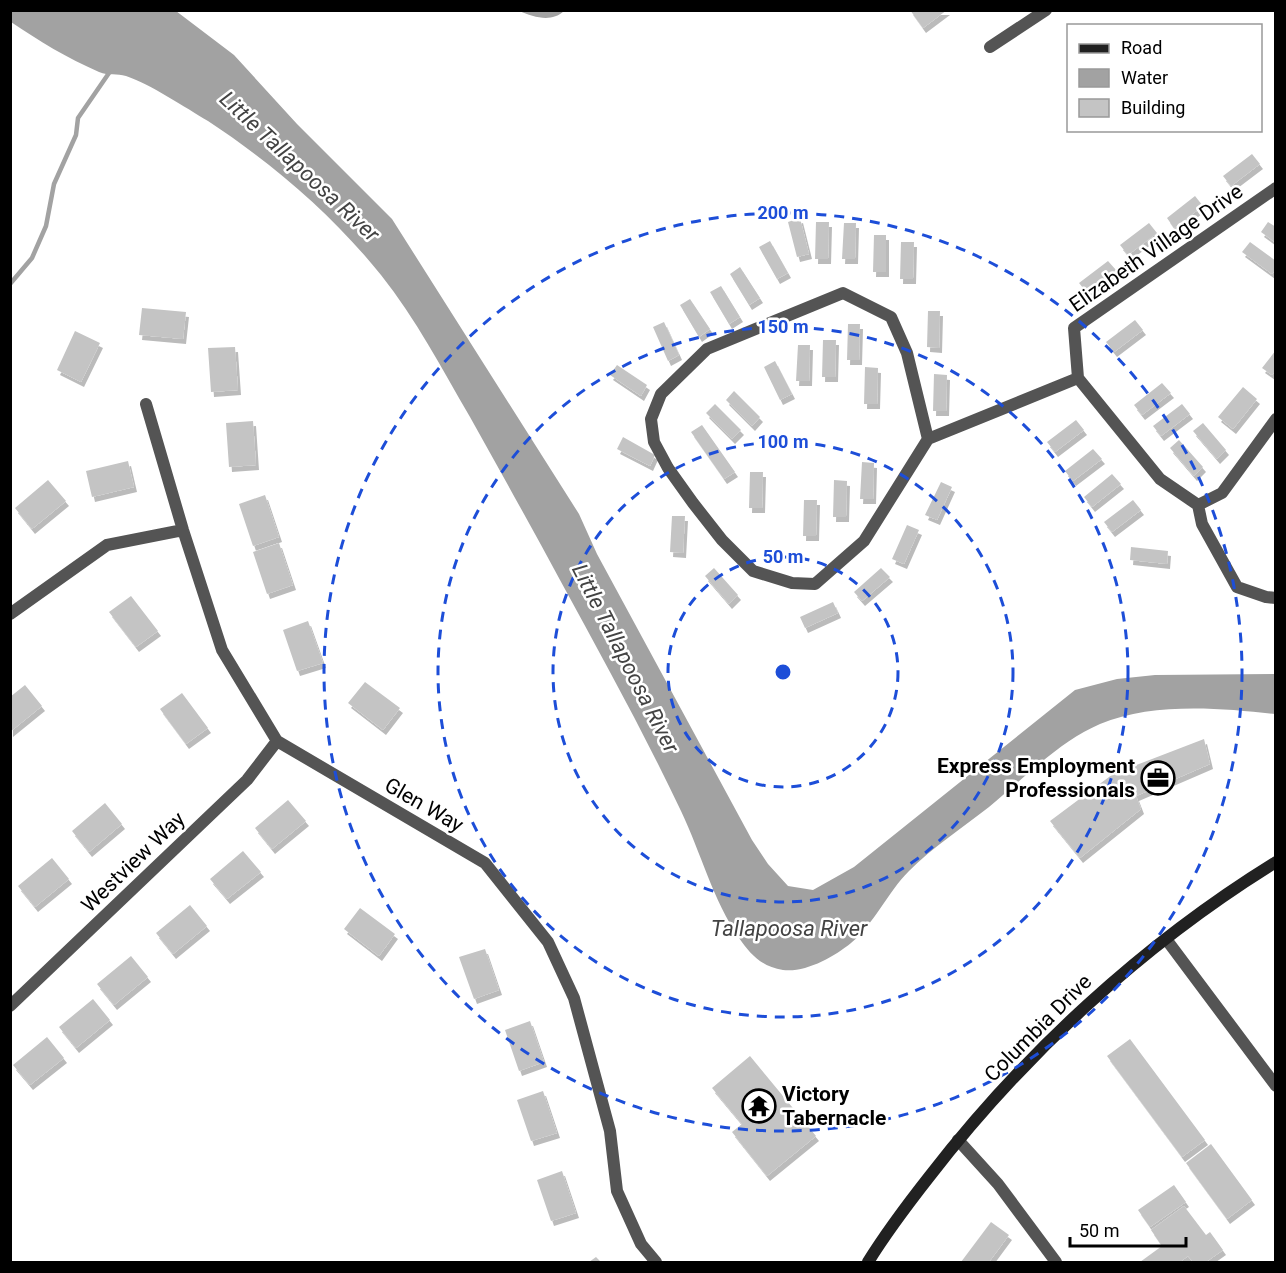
<svg xmlns="http://www.w3.org/2000/svg" width="1286" height="1273" font-family="Roboto,sans-serif">
  <style>
    .water { fill: #a2a2a2 }
    .lines { fill: none; stroke-linecap: round; stroke-linejoin: round }
    .stream { stroke: #a2a2a2; stroke-width: 4.5 }
    .building { fill: #c4c4c4; filter: url(#shadow) }
    .minor { stroke: #545454; stroke-width: 12 }
    .secondary { stroke: #212121; stroke-width: 12 }
    .ring { fill: none; stroke: #1d4ed8; stroke-width: 3; stroke-dasharray: 10 8 }
    .labels { text-anchor: middle; stroke-width: 5; stroke-linejoin: round; paint-order: stroke }
    .street-label { font-size: 21px; fill: #000; stroke: #fff }
    .poi-label { font-size: 21px; font-weight: bold; fill: #000; stroke: #fff; text-anchor: end }
    .water-label { font-size: 22px; font-style: italic; fill: #434343; stroke: #fff }
    .centre { fill: #1d4ed8; stroke: #fff; stroke-width: 3 }
    .ring-label { font-size: 18px; text-anchor: middle; font-weight: bold; fill: #1d4ed8; stroke: #fff; stroke-width: 5; stroke-linejoin: round; paint-order: stroke }
  </style>
  <defs>
    <filter id="shadow"><feDropShadow dx="3" dy="5" stdDeviation="0" flood-color="#0004"/></filter>
  </defs>
  <rect width="100%" height="100%" fill="#fff"/>
  <path class="water" d="M 10,11 L 176,11 L 234,55 L 297,124 L 392,219 L 579,514 L 597,554 L 752,840 L 768,864 L 788,886 L 813,890 L 854,867 L 1075,690 L 1117,679 L 1155,675 L 1275,674 L 1275,714 C 1221,708 1152,702 1100,724 C 1060,741 1023,779 989,807 C 962,828 933,847 909,871 C 887,893 875,923 851,943 C 834,957 805,973 783,970 C 762,967 750,954 739,938 C 713,900 701,853 681,811 C 644,733 602,657 560,580 C 531,526 500,471 470,417 C 442,369 416,319 381,275 C 332,214 273,164 208,121 C 186,108 150,84 126,76 C 117,73 109,76 99,72 C 67,58 39,41 11,22 Z
    M 519,11 L 564,10 L 564,11 C 551,23 534,17 519,11 Z"/>
  <g class="lines">
    <path class="stream" d="M 10,284 L 32,258 L 46,226 L 54,184 L 76,135 L 78,118 L 109,73"/>
  </g>
  <path class="building" d="M 910,10 L 947,10 L 923,28 Z
    M 1252,154 L 1260,164 L 1231,186 L 1223,176 Z
    M 1195,196 L 1203,206 L 1174,228 L 1167,218 Z
    M 800,218 L 809,254 L 797,257 L 788,222 Z
    M 816,222 L 829,222 L 828,259 L 815,259 Z
    M 1268,222 L 1276,227 L 1276,243 L 1261,232 Z
    M 844,223 L 856,223 L 855,259 L 842,259 Z
    M 1149,223 L 1157,233 L 1128,255 L 1120,245 Z
    M 874,235 L 886,235 L 886,272 L 873,272 Z
    M 770,241 L 788,273 L 777,279 L 759,247 Z
    M 901,242 L 914,242 L 913,279 L 900,279 Z
    M 1250,242 L 1276,261 L 1276,269 L 1272,274 L 1242,252 Z
    M 1108,261 L 1116,270 L 1087,293 L 1079,283 Z
    M 740,267 L 760,298 L 749,305 L 730,274 Z
    M 721,286 L 740,317 L 729,324 L 710,292 Z
    M 690,299 L 710,329 L 699,337 L 680,305 Z
    M 142,308 L 186,312 L 183,339 L 139,335 Z
    M 928,311 L 940,311 L 939,348 L 927,347 Z
    M 1135,320 L 1143,330 L 1114,352 L 1106,342 Z
    M 664,322 L 679,355 L 668,361 L 653,327 Z
    M 848,324 L 860,324 L 859,360 L 847,360 Z
    M 75,331 L 100,343 L 81,382 L 57,370 Z
    M 823,340 L 836,340 L 835,377 L 822,377 Z
    M 798,345 L 810,345 L 809,381 L 796,381 Z
    M 235,347 L 238,390 L 211,392 L 208,348 Z
    M 1276,350 L 1276,371 L 1272,375 L 1262,368 Z
    M 775,361 L 792,394 L 780,400 L 764,367 Z
    M 617,365 L 647,385 L 641,396 L 610,375 Z
    M 865,367 L 878,368 L 877,404 L 864,404 Z
    M 934,374 L 947,375 L 946,411 L 933,411 Z
    M 1162,383 L 1171,393 L 1142,415 L 1134,405 Z
    M 1243,387 L 1257,399 L 1233,429 L 1218,417 Z
    M 734,391 L 760,417 L 752,426 L 726,400 Z
    M 715,404 L 741,430 L 732,439 L 706,413 Z
    M 1182,404 L 1190,414 L 1161,436 L 1153,426 Z
    M 1076,420 L 1084,430 L 1055,452 L 1047,442 Z
    M 253,421 L 256,465 L 229,467 L 226,423 Z
    M 1203,423 L 1226,450 L 1217,459 L 1193,431 Z
    M 702,425 L 735,472 L 724,479 L 691,432 Z
    M 623,437 L 655,455 L 650,466 L 617,449 Z
    M 1179,440 L 1203,467 L 1194,476 L 1170,448 Z
    M 1093,449 L 1102,459 L 1073,481 L 1065,471 Z
    M 128,461 L 134,487 L 92,497 L 86,471 Z
    M 862,462 L 874,463 L 873,499 L 860,499 Z
    M 750,472 L 763,472 L 762,508 L 749,508 Z
    M 1112,474 L 1121,484 L 1092,507 L 1084,497 Z
    M 48,480 L 66,501 L 32,529 L 15,508 Z
    M 834,480 L 847,481 L 846,517 L 833,517 Z
    M 941,482 L 952,487 L 937,520 L 925,515 Z
    M 265,495 L 279,537 L 253,546 L 239,504 Z
    M 804,500 L 817,500 L 816,536 L 803,536 Z
    M 1133,500 L 1141,510 L 1112,532 L 1104,522 Z
    M 672,516 L 685,516 L 683,553 L 670,552 Z
    M 907,525 L 919,530 L 904,564 L 892,559 Z
    M 279,543 L 293,585 L 267,594 L 253,552 Z
    M 1131,547 L 1168,551 L 1167,564 L 1130,560 Z
    M 714,568 L 738,595 L 729,604 L 705,576 Z
    M 881,568 L 890,577 L 862,601 L 854,592 Z
    M 131,596 L 158,631 L 136,647 L 109,612 Z
    M 833,602 L 838,613 L 805,628 L 800,617 Z
    M 308,621 L 323,663 L 297,671 L 283,630 Z
    M 365,682 L 400,708 L 383,730 L 348,703 Z
    M 25,685 L 42,706 L 10,732 L 10,697 Z
    M 182,693 L 208,728 L 186,744 L 160,709 Z
    M 1204,739 L 1210,764 L 1136,796 L 1141,809 L 1080,858 L 1050,821 L 1113,774 Z
    M 288,800 L 306,821 L 272,849 L 255,828 Z
    M 105,803 L 122,824 L 89,852 L 72,831 Z
    M 243,851 L 261,872 L 227,899 L 210,879 Z
    M 52,858 L 69,879 L 35,907 L 18,886 Z
    M 190,905 L 207,926 L 173,954 L 156,933 Z
    M 360,908 L 395,934 L 379,956 L 344,929 Z
    M 485,949 L 499,990 L 474,999 L 459,957 Z
    M 131,956 L 148,977 L 114,1005 L 97,984 Z
    M 93,999 L 110,1020 L 76,1048 L 59,1027 Z
    M 530,1021 L 544,1062 L 519,1071 L 505,1030 Z
    M 47,1037 L 64,1058 L 30,1085 L 13,1065 Z
    M 1130,1039 L 1205,1140 L 1182,1157 L 1107,1056 Z
    M 750,1056 L 816,1136 L 767,1176 L 732,1132 L 742,1124 L 712,1088 Z
    M 543,1091 L 557,1133 L 531,1141 L 517,1100 Z
    M 1211,1144 L 1252,1200 L 1227,1219 L 1186,1163 Z
    M 562,1171 L 576,1213 L 551,1221 L 537,1180 Z
    M 1174,1185 L 1186,1202 L 1150,1227 L 1138,1210 Z
    M 1184,1206 L 1206,1235 L 1210,1232 L 1223,1250 L 1206,1262 L 1193,1262 L 1188,1256 L 1180,1262 L 1140,1262 L 1162,1246 L 1151,1230 Z
    M 991,1222 L 1009,1235 L 989,1262 L 961,1262 Z
    M 596,1257 L 601,1262 L 589,1262 Z"/>
  <g class="lines">
    <path class="minor" d="M 990,47 L 1046,10
      M 843,293 L 891,317 L 907,353 L 928,439 L 864,541 L 815,584 L 792,583 L 753,571 L 722,540 L 693,503 L 668,468 L 654,442 L 651,419 L 661,394 L 707,349 Z
      M 146,404 L 183,530 L 222,650 L 277,741 L 485,863 L 548,942 L 574,998 L 610,1131 L 617,1191 L 641,1244 L 656,1262
      M 928,439 L 1078,378
      M 1198,505 L 1160,479 L 1078,378 L 1074,328 L 1276,188
      M 1198,505 L 1202,524 L 1237,587 L 1266,597 L 1276,598
      M 1198,505 L 1222,493 L 1276,419
      M 10,614 L 107,545 L 183,530
      M 1166,939 L 1276,1086
      M 10,1006 L 247,780 L 277,741
      M 958,1140 L 998,1184 L 1056,1262"/>
    <path class="secondary" d="M 868,1262 C 886,1233 907,1205 929,1177 C 1024,1054 1143,944 1276,862"/>
  </g>
  <g class="ring">
    <circle cx="783" cy="672" r="115"/>
    <circle cx="783" cy="672" r="230"/>
    <circle cx="783" cy="672" r="345"/>
    <circle cx="783" cy="672" r="459"/>
  </g>
  <defs>
    <g id="office-ring" transform="scale(1.725)"><circle r="9.5" fill="#fff" stroke="#000" stroke-width="1.5"/><path d="M-6-3h4V-5.5h4V-3h4V5H-6ZM-1-4.5V-3h2v-1.5ZM-6 0V1H6V0Z" fill="#000"/></g>
    <g id="temple-ring" transform="scale(1.725)"><circle r="9.5" fill="#fff" stroke="#000" stroke-width="1.5"/><path d="M0-6L5-2H3V0L6.5 2.5H4V6H1.5V3h-3V6H-4V2.5H-6.5L-3 0V-2H-5Z" fill="#000"/></g>
  </defs>
  <g fill-rule="evenodd">
    <use href="#office-ring" x="1158" y="778"/>
    <use href="#temple-ring" x="759" y="1106"/>
  </g>
  <g class="labels">
    <g class="street-label">
      <text transform="translate(1156 248) rotate(-35)" y="7">Elizabeth Village Drive</text>
      <text transform="translate(424 805) rotate(30)" y="7">Glen Way</text>
      <text transform="translate(133 862) rotate(-44)" y="7">Westview Way</text>
      <text transform="translate(1038 1028) rotate(-45)" y="7">Columbia Drive</text>
    </g>
    <g class="poi-label">
      <text x="1135" y="773">Express Employment<tspan x="1135" dy="24">Professionals</tspan></text>
      <text x="782" y="1101" text-anchor="start">Victory<tspan x="782" dy="24">Tabernacle</tspan></text>
    </g>
    <g class="water-label">
      <text transform="translate(300 166) rotate(43)" y="8">Little Tallapoosa River</text>
      <text transform="translate(626 658) rotate(63)" y="8">Little Tallapoosa River</text>
      <text x="789" y="936">Tallapoosa River</text>
    </g>
  </g>
  <circle cx="783" cy="672" r="9" class="centre"/>
  <g class="ring-label">
    <text x="783" y="219">200 m</text>
    <text x="783" y="333">150 m</text>
    <text x="783" y="448">100 m</text>
    <text x="783" y="563">50 m</text>
  </g>
  <rect width="1286" height="1273" fill="none" stroke="#000000" stroke-width="24"/>
  <rect x="1067" y="24" width="195" height="108" fill="#ffffff" stroke="#999999" stroke-width="1.5"/>
  <rect x="1079" y="44" width="30" height="9" fill="#212121" stroke="#999999" stroke-width="1.5"/>
  <text x="1121" y="54" font-size="18" fill="#000000">Road</text>
  <rect x="1079" y="69" width="30" height="18" fill="#a2a2a2" stroke="#999999" stroke-width="1.5"/>
  <text x="1121" y="84" font-size="18" fill="#000000">Water</text>
  <rect x="1079" y="99" width="30" height="18" fill="#c4c4c4" stroke="#999999" stroke-width="1.5"/>
  <text x="1121" y="114" font-size="18" fill="#000000">Building</text>
  <path d="M1070 1237v9h116v-9" fill="none" stroke="#000000" stroke-width="3"/>
  <text x="1079" y="1237" font-size="18" fill="#000000" stroke="#ffffff" stroke-width="4.5" paint-order="stroke">50 m</text>
</svg>
